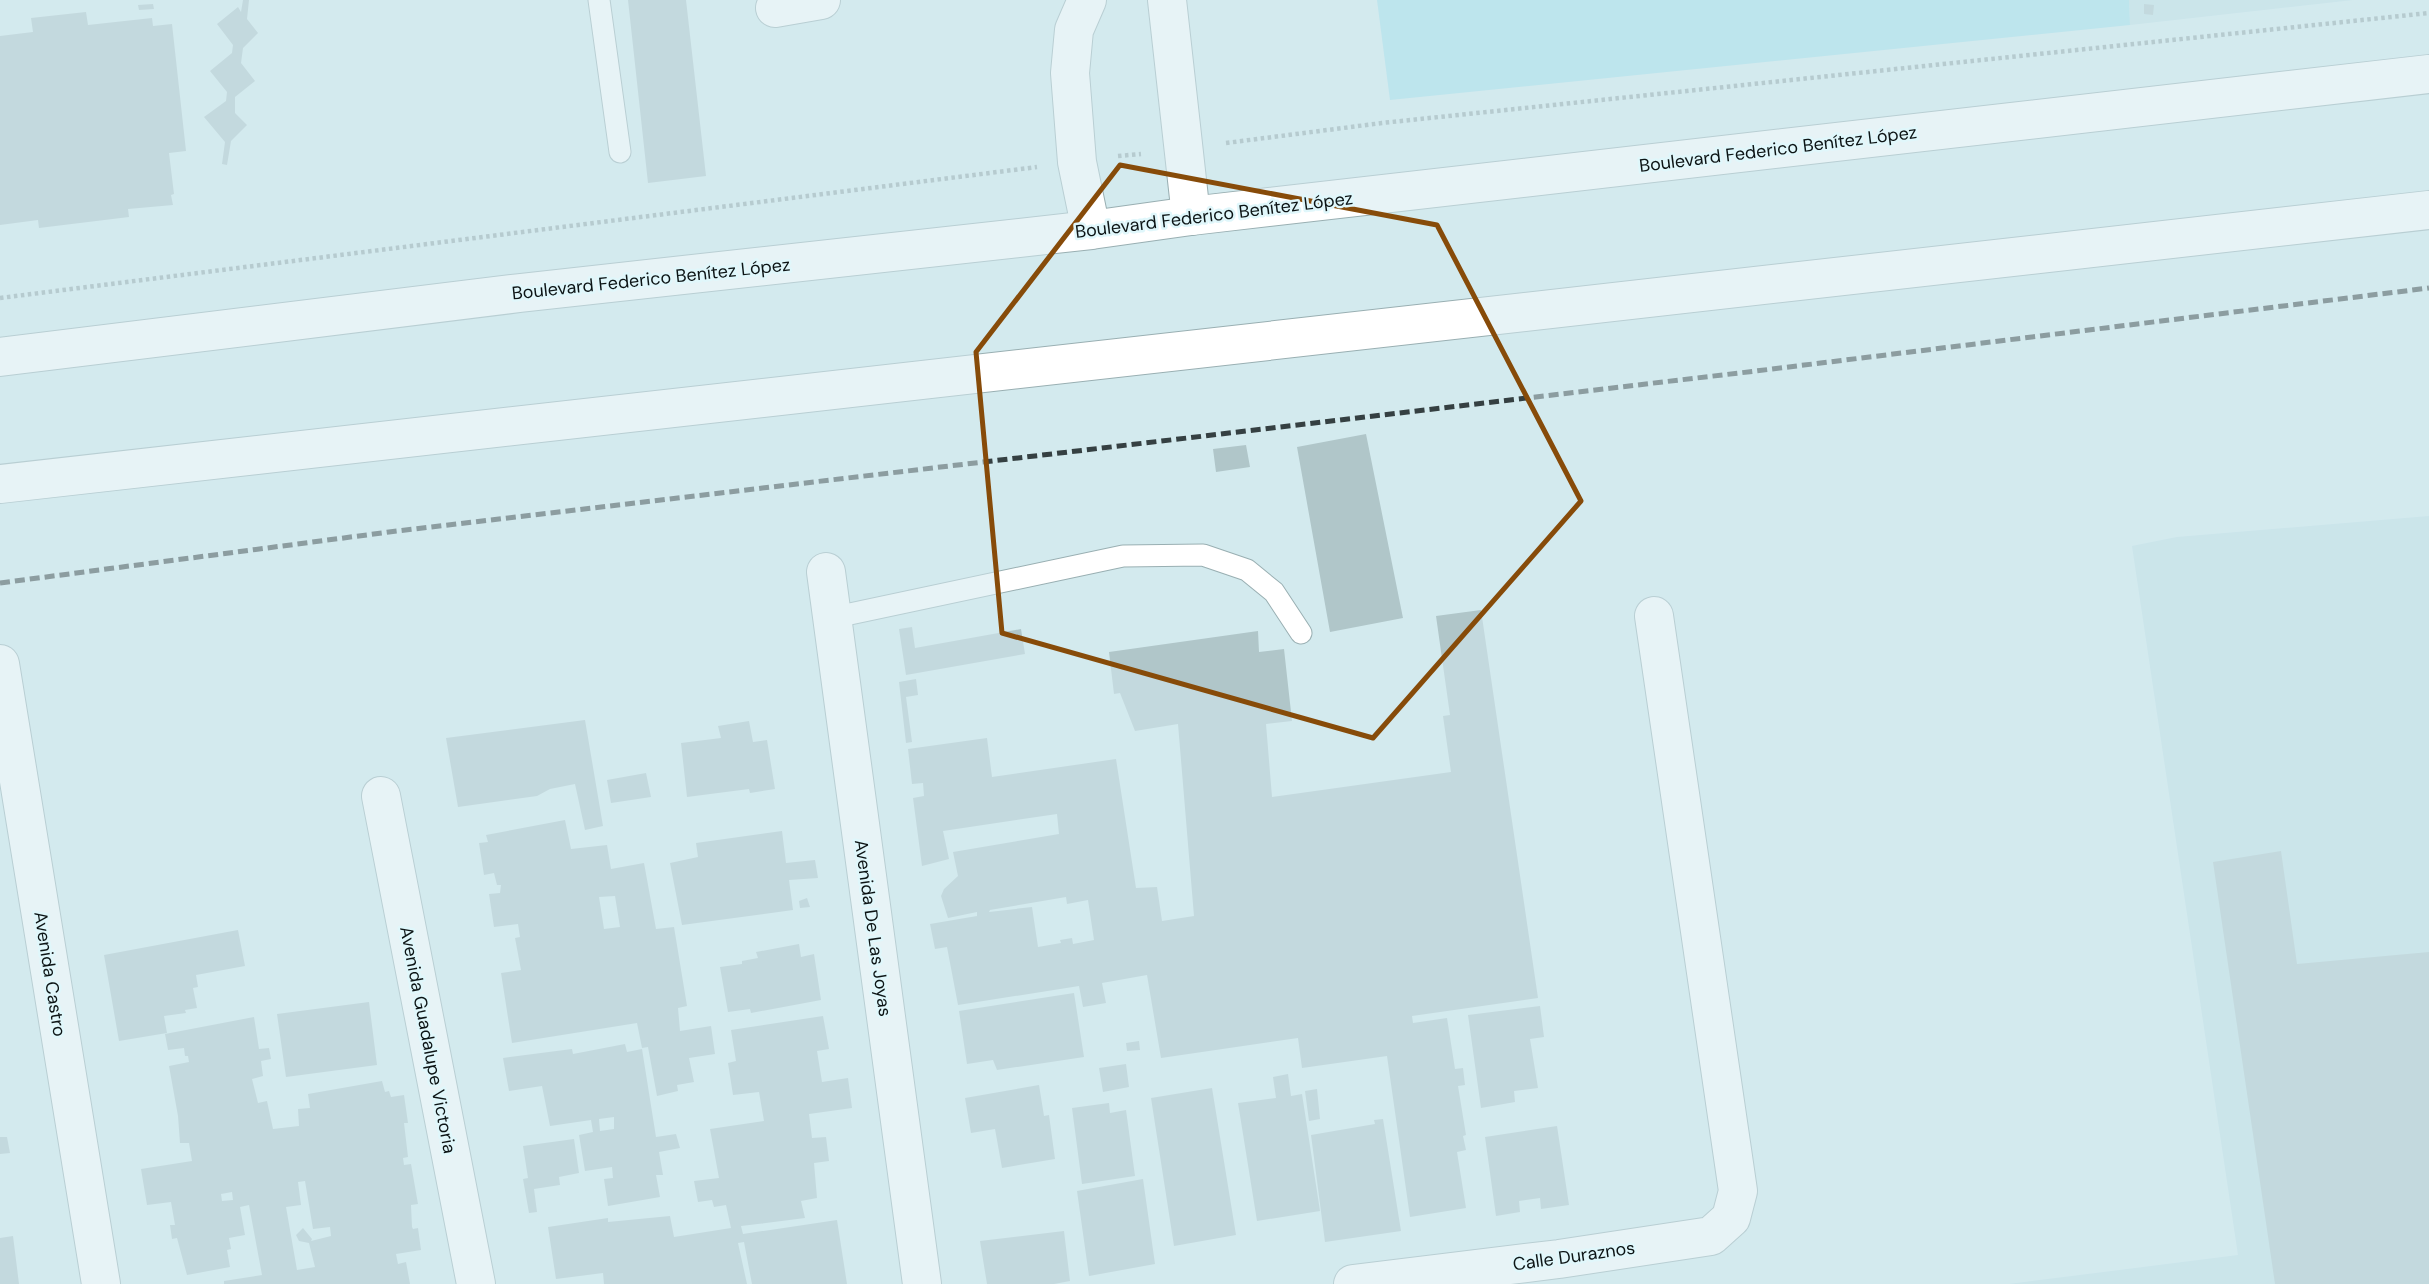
<svg xmlns="http://www.w3.org/2000/svg" width="2429" height="1284" font-family="'DM Sans',sans-serif">
  <style>
    .built { fill: #c0e0e5 }
    .green { fill: #a3e0eb }
    .building { fill: #b0c6c9; fill-rule: evenodd }
    .lines { fill: none; stroke-linecap: round; stroke-linejoin: round }
    .lane-casing { stroke: #99afb2; stroke-width: 23 }
    .street-casing { stroke: #99afb2; stroke-width: 40 }
    .primary-casing { stroke: #99afb2; stroke-width: 40 }
    .path { stroke: #93a6a9; stroke-width: 4.5; stroke-dasharray: 3.5 3.5; stroke-linecap: butt }
    .lane { stroke: #fff; stroke-width: 21 }
    .street { stroke: #fff; stroke-width: 38 }
    .primary { stroke: #fff; stroke-width: 38 }
    .rail { stroke: #354042; stroke-width: 5; stroke-dasharray: 10 5; stroke-linecap: butt }
    .marked { fill: none; stroke: #874b09; stroke-width: 5; stroke-linejoin: round }
    .labels { text-anchor: middle; stroke-width: 5; stroke-linejoin: round; paint-order: stroke }
    .street-label { font-size: 18px; fill: #0c1415; stroke: #e0f7fb }
  </style>
  <rect width="100%" height="100%" fill="#d3eaee"/>
  <path class="built" d="M 2129,0 L 2353,0 L 2130,25 Z
    M 2429,516 L 2429,1284 L 2009,1284 L 2238,1255 L 2132,546 L 2177,537 Z"/>
  <path class="green" d="M 1377,0 L 2129,0 L 2130,25 L 1390,100 Z"/>
  <path class="building" d="M 243,0 L 249,0 L 247,19 L 258,33 L 243,48 L 241,63 L 255,81 L 235,97 L 235,113 L 247,125 L 231,141 L 227,165 L 222,164 L 225,142 L 204,117 L 226,101 L 227,92 L 210,71 L 232,53 L 233,45 L 217,24 L 238,7 L 241,12 Z
    M 628,0 L 686,0 L 706,176 L 648,183 Z
    M 153,4 L 154,9 L 139,10 L 138,5 Z
    M 2144,4 L 2154,5 L 2153,15 L 2144,14 Z
    M 86,12 L 88,25 L 152,18 L 153,26 L 172,24 L 186,151 L 169,153 L 174,194 L 171,195 L 173,205 L 128,209 L 129,217 L 39,228 L 38,220 L 0,225 L 0,36 L 33,32 L 31,18 Z
    M 1366,434 L 1403,618 L 1330,632 L 1297,447 Z
    M 1246,445 L 1250,467 L 1216,472 L 1213,449 Z
    M 1481,610 L 1538,998 L 1412,1016 L 1413,1023 L 1447,1018 L 1455,1069 L 1463,1068 L 1465,1085 L 1458,1086 L 1466,1135 L 1463,1136 L 1466,1150 L 1457,1152 L 1466,1208 L 1410,1217 L 1387,1056 L 1302,1068 L 1298,1038 L 1161,1058 L 1147,975 L 1102,983 L 1106,1003 L 1083,1007 L 1079,986 L 958,1005 L 947,947 L 935,949 L 930,924 L 977,916 L 977,912 L 948,918 L 941,896 L 944,889 L 958,876 L 953,852 L 1059,834 L 1057,814 L 943,831 L 949,859 L 922,866 L 913,798 L 924,796 L 923,783 L 912,784 L 908,749 L 987,738 L 992,777 L 1116,759 L 1136,888 L 1157,887 L 1162,921 L 1194,916 L 1178,724 L 1135,731 L 1120,693 L 1114,694 L 1109,652 L 1258,631 L 1259,652 L 1284,649 L 1292,721 L 1266,724 L 1272,797 L 1451,772 L 1443,716 L 1450,715 L 1436,616 ZM 1066,897 L 1067,904 L 1088,900 L 1094,940 L 1073,944 L 1072,938 L 1060,940 L 1061,943 L 1038,947 L 1032,907 L 989,912 L 990,910 Z
    M 912,627 L 915,648 L 1021,629 L 1025,654 L 906,675 L 899,629 Z
    M 916,679 L 918,695 L 906,697 L 912,742 L 906,743 L 899,682 Z
    M 585,720 L 603,826 L 585,830 L 575,784 L 550,789 L 537,796 L 458,807 L 446,738 Z
    M 749,721 L 753,742 L 767,740 L 775,789 L 750,793 L 749,789 L 687,797 L 681,743 L 721,738 L 718,726 Z
    M 646,773 L 651,797 L 611,803 L 607,780 Z
    M 565,820 L 571,849 L 607,845 L 611,869 L 644,863 L 656,929 L 674,927 L 687,1006 L 678,1008 L 680,1031 L 711,1026 L 715,1054 L 689,1058 L 694,1082 L 677,1085 L 678,1091 L 657,1096 L 648,1047 L 642,1048 L 637,1023 L 512,1043 L 501,973 L 521,970 L 515,938 L 520,937 L 518,924 L 494,927 L 489,894 L 500,893 L 501,885 L 497,885 L 494,873 L 484,875 L 479,843 L 488,842 L 486,835 ZM 615,896 L 620,927 L 604,929 L 599,897 Z
    M 782,831 L 786,863 L 815,860 L 818,878 L 789,880 L 793,910 L 682,925 L 670,863 L 698,857 L 696,843 Z
    M 2281,851 L 2297,964 L 2429,952 L 2429,1284 L 2275,1284 L 2213,862 Z
    M 807,898 L 810,907 L 800,908 L 799,901 Z
    M 238,930 L 245,966 L 196,975 L 198,987 L 193,988 L 197,1008 L 185,1010 L 186,1013 L 164,1016 L 167,1033 L 119,1041 L 104,955 Z
    M 799,944 L 801,957 L 814,954 L 821,1000 L 751,1013 L 750,1009 L 728,1012 L 720,967 L 742,964 L 742,961 L 758,958 L 756,952 Z
    M 1074,993 L 1084,1057 L 997,1070 L 993,1060 L 967,1064 L 959,1011 Z
    M 369,1002 L 377,1065 L 286,1077 L 277,1014 Z
    M 1540,1006 L 1544,1037 L 1530,1039 L 1538,1088 L 1514,1091 L 1515,1102 L 1481,1108 L 1468,1015 Z
    M 823,1016 L 829,1049 L 817,1051 L 822,1082 L 848,1078 L 852,1108 L 809,1114 L 812,1138 L 826,1137 L 829,1161 L 814,1163 L 817,1198 L 801,1201 L 805,1218 L 741,1226 L 743,1234 L 837,1220 L 847,1284 L 752,1284 L 744,1242 L 738,1243 L 747,1284 L 604,1284 L 603,1273 L 556,1279 L 548,1227 L 608,1218 L 608,1222 L 670,1216 L 674,1237 L 731,1228 L 726,1205 L 714,1207 L 712,1200 L 698,1202 L 694,1181 L 719,1178 L 710,1129 L 764,1121 L 759,1092 L 733,1095 L 728,1063 L 736,1061 L 731,1030 Z
    M 254,1017 L 259,1049 L 269,1048 L 271,1059 L 261,1061 L 263,1076 L 252,1079 L 258,1103 L 267,1101 L 273,1129 L 299,1126 L 298,1109 L 310,1108 L 308,1094 L 382,1081 L 385,1092 L 389,1091 L 391,1097 L 404,1095 L 408,1123 L 404,1123 L 408,1157 L 403,1158 L 404,1165 L 411,1164 L 418,1204 L 411,1205 L 412,1227 L 413,1229 L 418,1228 L 421,1250 L 396,1254 L 398,1264 L 406,1262 L 410,1284 L 224,1284 L 224,1281 L 262,1275 L 249,1205 L 240,1207 L 245,1235 L 229,1238 L 231,1249 L 227,1250 L 230,1267 L 187,1275 L 177,1238 L 172,1239 L 170,1225 L 175,1225 L 171,1202 L 147,1205 L 141,1169 L 192,1161 L 189,1143 L 180,1143 L 178,1116 L 169,1066 L 189,1062 L 188,1056 L 185,1056 L 184,1048 L 168,1050 L 165,1034 ZM 305,1181 L 313,1229 L 330,1227 L 331,1236 L 311,1241 L 312,1239 L 303,1228 L 296,1235 L 299,1241 L 309,1243 L 315,1267 L 297,1270 L 286,1207 L 301,1205 L 298,1182 ZM 232,1192 L 233,1200 L 222,1201 L 221,1194 Z
    M 1139,1041 L 1140,1050 L 1127,1051 L 1126,1043 Z
    M 625,1044 L 627,1052 L 642,1049 L 656,1137 L 676,1134 L 680,1148 L 659,1152 L 663,1175 L 656,1175 L 660,1197 L 608,1206 L 604,1179 L 613,1178 L 612,1167 L 585,1171 L 579,1135 L 593,1132 L 591,1120 L 550,1126 L 542,1086 L 509,1091 L 503,1058 L 572,1049 L 573,1054 ZM 614,1117 L 614,1129 L 600,1131 L 599,1119 Z
    M 1126,1064 L 1129,1087 L 1103,1092 L 1099,1068 Z
    M 1288,1074 L 1291,1096 L 1302,1094 L 1320,1211 L 1257,1221 L 1238,1103 L 1276,1098 L 1273,1077 Z
    M 1039,1085 L 1044,1116 L 1049,1115 L 1055,1159 L 1002,1168 L 995,1129 L 971,1133 L 965,1098 Z
    M 1212,1088 L 1236,1235 L 1174,1246 L 1151,1098 Z
    M 1317,1089 L 1320,1119 L 1309,1121 L 1305,1091 Z
    M 1109,1103 L 1110,1113 L 1126,1110 L 1135,1176 L 1082,1184 L 1072,1108 Z
    M 1383,1119 L 1401,1231 L 1325,1242 L 1311,1135 L 1375,1124 L 1374,1120 Z
    M 1557,1126 L 1569,1205 L 1541,1209 L 1540,1198 L 1519,1201 L 1520,1212 L 1496,1216 L 1485,1137 Z
    M 0,1137 L 7,1137 L 10,1153 L 0,1154 Z
    M 574,1139 L 579,1173 L 559,1177 L 560,1185 L 534,1189 L 537,1212 L 529,1213 L 523,1179 L 528,1178 L 523,1146 Z
    M 1143,1179 L 1155,1264 L 1089,1276 L 1077,1191 Z
    M 1064,1231 L 1070,1281 L 1054,1284 L 987,1284 L 980,1241 Z
    M 13,1236 L 19,1284 L 0,1284 L 0,1238 Z"/>
  <g class="lines">
    <g class="lane-casing">
      <path id="lane" d="M 599,0 L 620,152
        M 831,618 L 1123,556 L 1203,555 L 1247,570 L 1274,592 L 1301,633"/>
    </g>
    <g class="street-casing">
      <path id="street" d="M 1087,0 L 1074,30 L 1070,73 L 1077,162 L 1091,230
        M 1167,0 L 1191,216
        M 775,8 L 821,0
        M 826,572 L 922,1284
        M 0,664 L 101,1284
        M 381,796 L 476,1284
        M 1353,1284 L 1559,1259 L 1711,1236 L 1731,1218 L 1738,1191 L 1654,616"/>
    </g>
    <g class="primary-casing">
      <path id="primary" d="M 0,357 L 520,293 L 1091,230 L 1191,216 L 2429,74
        M 0,484 L 2429,210"/>
    </g>
    <path class="path" d="M 1226,143 L 1382,123 L 2429,13
      M 1118,156 L 1141,154
      M 0,298 L 1037,167"/>
    <use href="#lane" class="lane"/>
    <use href="#street" class="street"/>
    <use href="#primary" class="primary"/>
    <path class="rail" d="M 0,583 L 389,532 L 1756,371 L 2429,288"/>
  </g>
  <path d="M0 0H2429V1284H0ZM 1120,165 L 1437,225 L 1581,501 L 1373,738 L 1002,633 L 976,352 Z" fill="#d3eaee" fill-opacity=".55" fill-rule="evenodd"/>
  <path class="marked" d="M 1120,165 L 1437,225 L 1581,501 L 1373,738 L 1002,633 L 976,352 Z"/>
  <g class="labels">
    <g class="street-label">
      <text transform="translate(1778 149) rotate(-7)" y="6">Boulevard Federico Benítez López</text>
      <text transform="translate(1214 215) rotate(-7)" y="6">Boulevard Federico Benítez López</text>
      <text transform="translate(651 279) rotate(-6)" y="6">Boulevard Federico Benítez López</text>
      <text transform="translate(873 928) rotate(82)" y="6">Avenida De Las Joyas</text>
      <text transform="translate(50 974) rotate(81)" y="6">Avenida Castro</text>
      <text transform="translate(428 1040) rotate(79)" y="6">Avenida Guadalupe Victoria</text>
      <text transform="translate(1574 1256) rotate(-8)" y="6">Calle Duraznos</text>
    </g>
  </g>
</svg>
